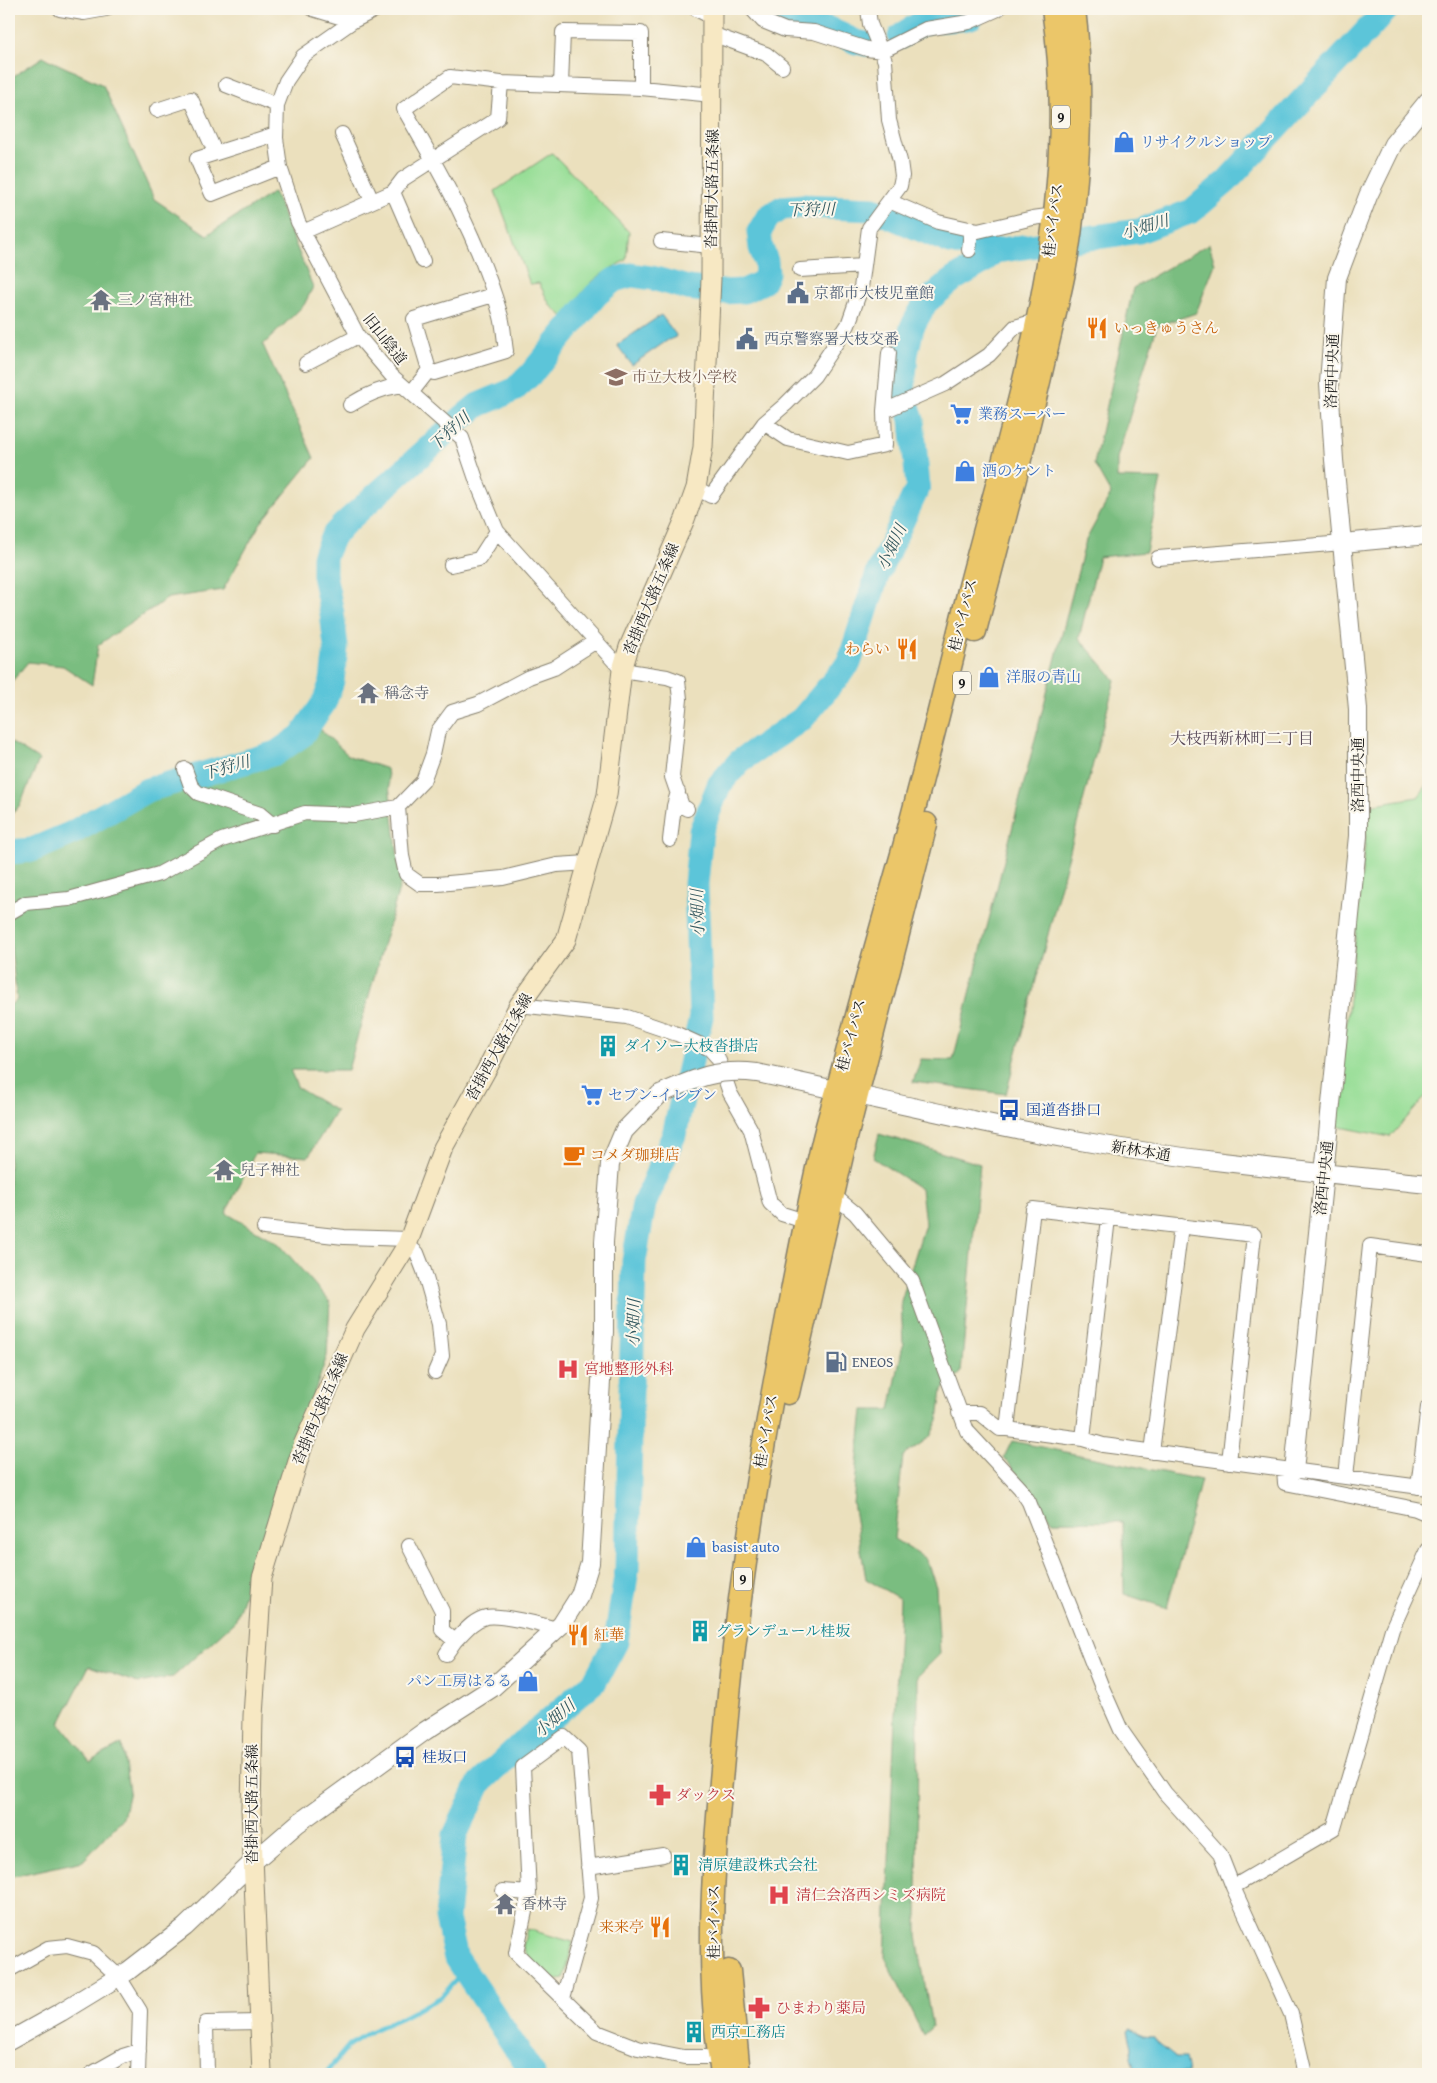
<svg xmlns="http://www.w3.org/2000/svg" width="1437" height="2083" font-family="'Gentium Book Plus','Noto Serif JP',serif">
  <style>
    .green { fill: #98de97; stroke: #5a7d5a }
    .forest { fill: #7abd80; stroke: #4b6c4e }
    .water { fill: #5cc5d9; stroke: #3c707a }
    .lines { fill: none; stroke-linecap: round; stroke-linejoin: round }
    .stream { stroke: #5cc5d9; stroke-width: 4.5 }
    .river { stroke: #5cc5d9; stroke-width: 25 }
    .minor-casing { stroke: #847e6c; stroke-width: 16 }
    .tertiary-casing { stroke: #847e6c; stroke-width: 20 }
    .secondary-casing { stroke: #847e6c; stroke-width: 21 }
    .trunk-casing { stroke: #847e6c; stroke-width: 25 }
    .minor { stroke: #fff; stroke-width: 14 }
    .tertiary { stroke: #fff; stroke-width: 18 }
    .secondary { stroke: #f7e8c3; stroke-width: 19 }
    .trunk { stroke: #ebc669; stroke-width: 22 }
    .tertiary-bridge-casing { stroke: #847e6c; stroke-width: 20; stroke-linecap: butt }
    .tertiary-bridge { stroke: #fff; stroke-width: 18 }
    .labels { text-anchor: middle; stroke-width: 4; stroke-linejoin: round; paint-order: stroke }
    .shield { fill: #fbf7ec; stroke: #5f5e5a; stroke-width: 1 }
    .shield-label { font-size: 14px; font-weight: bold; fill: #1c1c1c }
    .shop-label { font-size: 15px; fill: #366cbe; stroke: #fbf7ec; text-anchor: start }
    .street-label { font-size: 15px; fill: #1c1c1c; stroke: #fbf7ec }
    .service-label { font-size: 15px; fill: #4e5e75; stroke: #fbf7ec; text-anchor: start }
    .worship-label { font-size: 15px; fill: #5b616d; stroke: #fbf7ec; text-anchor: start }
    .food-label { font-size: 15px; fill: #c56008; stroke: #fbf7ec; text-anchor: start }
    .education-label { font-size: 15px; fill: #785e54; stroke: #fbf7ec; text-anchor: start }
    .culture-label { font-size: 15px; fill: #0d838f; stroke: #fbf7ec; text-anchor: start }
    .transit-label { font-size: 15px; fill: #164399; stroke: #fbf7ec; text-anchor: start }
    .health-label { font-size: 15px; fill: #be3a42; stroke: #fbf7ec; text-anchor: start }
    .water-label { font-size: 16px; font-style: italic; fill: #32575e; stroke: #fbf7ec }
    .neighbourhood-label { font-size: 16px; fill: #5b4c5b; stroke: #fbf7ec }
  </style>
  <rect width="100%" height="100%" fill="#fbf7ec"/>
  <filter id="ink" filterUnits="userSpaceOnUse"><feTurbulence type="fractalNoise" baseFrequency=".02" numOctaves="2"/><feDisplacementMap in="SourceGraphic" scale="10" xChannelSelector="R" yChannelSelector="G"/><feConvolveMatrix kernelMatrix="1 2 1 2 8 2 1 2 1" color-interpolation-filters="sRGB"/></filter>
  <filter id="wash" filterUnits="userSpaceOnUse"><feTurbulence type="fractalNoise" baseFrequency=".0096" numOctaves="4" result="noise"/><feDisplacementMap in="SourceGraphic" scale="20" xChannelSelector="R" yChannelSelector="G"/><feGaussianBlur stdDeviation="1.12" result="paint"/><feColorMatrix in="noise" values="0 0 0 0 0 0 0 0 0 0 0 0 0 0 0 0 0 1.4 0 .05"/><feComposite in="paint" operator="in"/></filter>
  <g filter="url(#wash)">
    <rect width="100%" height="100%" fill="#ebe0bd"/>
    <path class="green" d="M 552,153 L 629,232 L 626,260 C 592,278 585,286 565,318 L 550,305 L 539,283 L 530,284 L 495,191 Z
      M 1428,784 L 1428,1094 L 1390,1137 L 1336,1126 L 1369,805 L 1418,797 Z
      M 527,1929 L 573,1942 L 564,1978 L 553,1980 L 528,1958 L 523,1946 Z"/>
    <path class="forest" d="M 43,57 L 103,85 L 154,199 L 207,235 L 274,192 L 313,287 L 304,305 L 263,345 L 314,458 L 260,524 L 223,590 L 168,598 L 98,645 L 92,685 L 63,666 L 28,662 L 9,685 L 9,79 Z
      M 1209,244 L 1215,264 L 1196,313 L 1157,326 L 1117,458 L 1117,478 L 1161,479 L 1146,552 L 1099,557 L 1079,638 L 1115,680 L 1006,1094 L 913,1082 L 921,1059 L 953,1060 L 1086,540 L 1111,494 L 1094,464 L 1133,288 Z
      M 319,728 L 349,756 L 387,769 L 401,882 L 348,1070 L 290,1070 L 298,1088 L 336,1111 L 308,1157 L 255,1153 L 226,1213 L 279,1244 L 330,1302 L 327,1356 L 235,1621 L 173,1677 L 138,1683 L 89,1666 L 60,1723 L 90,1761 L 122,1744 L 129,1791 L 123,1818 L 83,1861 L 9,1877 L 9,1006 L 17,1000 L 9,931 L 9,860 Z
      M 9,741 L 39,760 L 20,805 L 9,817 Z
      M 879,1134 L 980,1164 L 961,1373 L 942,1390 L 938,1420 L 930,1437 L 903,1456 L 894,1539 L 926,1559 L 936,1587 L 940,1654 L 918,1676 L 917,1936 L 932,2027 L 923,2035 L 885,1957 L 900,1599 L 866,1579 L 853,1503 L 863,1410 L 890,1410 L 903,1344 L 901,1301 L 925,1224 L 921,1189 L 873,1158 Z
      M 1012,1441 L 1201,1480 L 1167,1608 L 1124,1594 L 1123,1522 L 1053,1521 L 1004,1457 Z"/>
    <path class="water" d="M 661,315 L 676,335 L 675,338 L 668,340 L 632,365 L 617,345 Z
      M 1131,2029 L 1143,2036 L 1153,2037 L 1157,2042 L 1176,2057 L 1185,2057 L 1188,2073 L 1146,2074 L 1135,2070 L 1131,2058 L 1132,2047 L 1128,2031 Z"/>
    <g class="lines">
      <path class="stream" d="M 325,2074 L 349,2045 L 371,2031 L 401,2018 L 441,1997 L 463,1972"/>
      <path class="river" d="M 761,9 L 786,23 L 829,29 L 856,42 L 866,44
        M 900,37 C 909,29 923,21 935,20 C 948,19 959,21 971,17
        M 9,852 L 32,850 L 70,834 L 147,790 L 276,753 L 301,736 L 324,703 L 332,681 L 336,647 L 332,613 L 324,575 L 324,557 L 333,536 L 344,524 L 462,418 L 478,405 L 514,390 L 531,374 L 596,295 L 614,280 L 631,275 L 652,278 L 688,288 L 722,292 L 744,291 L 763,282 L 767,273 L 766,261 L 761,248 L 759,232 L 768,217 L 782,208 L 803,206 L 873,209 L 950,242 L 994,251
        M 533,2074 L 456,1958 L 447,1918 L 455,1835 L 479,1784 L 521,1744 L 595,1681 L 616,1642 L 627,1569 L 634,1261 L 644,1204 L 674,1135 L 701,1017 L 696,884 L 701,831 L 719,785 L 740,761 L 802,719 L 849,663 L 878,573 L 918,487 L 912,420 L 903,389 L 906,354 L 912,327 L 926,302 L 954,279 L 983,262 L 994,251 L 1139,231 L 1192,211 L 1227,181 L 1387,9"/>
    </g>
  </g>
  <g filter="url(#ink)">
    <g class="lines">
      <g class="minor-casing">
        <path id="minor" d="M 60,9 L 84,13 L 106,9
          M 313,9 L 353,21
          M 377,9 L 353,21 L 303,56 L 286,81 L 277,105 L 276,138 L 280,167 L 298,222 L 358,336 L 392,376 L 462,438 L 478,485 L 497,531 L 622,670 L 667,677 L 678,681 L 680,699 L 672,777 L 682,806 L 687,809
          M 696,9 L 712,17
          M 752,9 L 763,21 L 785,30 L 814,32 L 867,49 L 882,51 L 926,29 L 969,22 L 998,9
          M 712,34 L 766,54 L 782,67
          M 226,85 L 277,105
          M 561,85 L 563,32 L 641,33 L 641,88
          M 157,110 L 191,99 L 215,152
          M 276,134 L 197,159 L 212,194 L 280,167
          M 342,134 L 372,201
          M 393,192 L 423,261
          M 889,201 L 938,222 L 978,231 L 1033,218 L 1062,214
          M 303,232 L 393,192 L 403,179 L 498,118 L 501,83
          M 661,241 L 711,246
          M 969,250 L 971,229
          M 800,270 L 863,266
          M 306,363 L 358,336
          M 429,370 L 414,319 L 493,295
          M 411,393 L 429,370 L 434,373 L 506,351 C 504,339 504,325 500,313 C 479,240 442,175 404,109 L 450,77 L 501,83 L 641,88 L 713,95
          M 350,405 C 367,394 382,388 402,385
          M 884,411 L 889,353
          M 764,423 L 788,439 L 848,453 L 885,445 L 884,411 L 945,384 L 989,355 L 1015,327 L 1039,320 L 1043,320
          M 696,488 L 711,496 L 764,423 L 786,404 L 814,376 L 848,325 L 861,288 L 869,228 L 900,186 L 902,176 L 900,161 L 889,120 L 885,61 L 870,24 L 868,9
          M 1158,558 L 1343,543
          M 451,565 L 479,559 L 497,531
          M 185,769 L 191,786 L 198,793 L 260,814 L 273,825
          M 670,840 L 674,806 L 678,792
          M 588,863 L 557,865 L 503,878 L 438,884 L 420,884 L 406,874 L 402,856 L 398,807 L 423,781 L 433,754 L 438,731 L 452,712 L 478,704 L 529,677 L 554,668 L 596,641
          M 9,913 L 26,903 L 69,899 L 159,874 L 222,840 L 305,813 L 354,815 L 398,807
          M 519,1005 L 627,1017 L 677,1034 L 710,1049 L 718,1058 L 730,1093 L 751,1130 L 770,1203 L 782,1214 L 811,1223
          M 833,1195 L 855,1213 L 912,1281 L 967,1431 L 1020,1488 L 1029,1502 L 1101,1685 L 1121,1730 L 1165,1793 L 1220,1854 L 1233,1887 L 1291,2014 L 1305,2074
          M 264,1228 L 344,1237 L 409,1239
          M 407,1245 L 417,1253 L 424,1271 L 439,1324 L 442,1356 L 435,1372
          M 959,1413 L 980,1413 L 1000,1429 L 1007,1429 L 1083,1439 L 1103,1445 L 1428,1488
          M 1007,1429 L 1033,1209 L 1254,1235 L 1229,1462
          M 1083,1439 L 1108,1218
          M 1152,1452 L 1181,1226
          M 1284,1469 L 1285,1483 L 1416,1509 L 1428,1514
          M 1346,1477 L 1370,1246 L 1428,1254
          M 1418,1487 L 1428,1407
          M 409,1546 L 442,1611 L 442,1630 L 455,1641 C 464,1632 473,1620 486,1617 C 499,1614 543,1625 556,1629
          M 446,1654 L 455,1641
          M 588,1867 L 663,1855
          M 1233,1887 L 1334,1828 L 1392,1629 L 1428,1550
          M 503,1891 L 529,1893
          M 9,1970 L 48,1948 L 67,1946 L 93,1953 L 119,1977 L 140,2011 L 138,2074
          M 563,1998 L 591,1898 L 579,1751 L 564,1737 L 523,1767 L 529,1893 L 516,1953 L 597,2032 L 638,2048 L 684,2057 L 728,2057
          M 91,2074 L 123,2056 L 139,2051
          M 207,2074 L 206,2023 L 259,2022"/>
      </g>
      <g class="tertiary-casing">
        <path id="tertiary" d="M 1343,543 L 1428,535
          M 757,1073 C 871,1097 984,1125 1098,1144 C 1207,1163 1318,1172 1428,1184
          M 1294,1471 L 1358,836 L 1358,709 L 1334,460 L 1329,383 L 1337,278 L 1368,196 L 1393,144 L 1428,101
          M 9,2041 L 61,2012 L 128,1971 L 185,1927 L 252,1863 L 297,1824 L 425,1731 L 492,1688 L 561,1625 L 580,1595 L 590,1563 L 604,1332 L 604,1242 L 610,1164 L 624,1131 L 660,1094"/>
      </g>
      <g class="secondary-casing">
        <path id="secondary" d="M 262,2074 L 251,1808 L 253,1716 L 262,1578 L 303,1445 L 355,1329 L 407,1245 L 443,1148 L 488,1067 L 519,1005 L 566,940 L 607,795 L 622,670 L 629,647 L 685,519 L 696,488 L 703,447 L 711,279 L 712,9"/>
      </g>
      <g class="trunk-casing">
        <path id="trunk" d="M 975,631 C 998,542 1023,453 1043,364 C 1050,333 1058,303 1064,272 C 1079,191 1084,90 1074,9
          M 788,1393 L 845,1142 L 926,824
          M 729,1971 L 739,2074
          M 722,2074 C 702,1956 716,1834 727,1716 C 739,1582 761,1450 787,1318 C 798,1260 809,1201 823,1142 C 827,1125 832,1108 837,1091 C 858,1009 881,928 904,847 C 927,762 948,676 969,590 C 1018,401 1084,207 1053,9"/>
      </g>
      <use href="#minor" class="minor"/>
      <use href="#tertiary" class="tertiary"/>
      <use href="#secondary" class="secondary"/>
      <use href="#trunk" class="trunk"/>
      <g class="tertiary-bridge-casing">
        <path id="tertiary-bridge" d="M 660,1094 C 696,1078 718,1068 757,1073"/>
      </g>
      <use href="#tertiary-bridge" class="tertiary-bridge"/>
    </g>
  </g>
  <defs>
    <g id="shop-bare" transform="scale(1.725)"><path d="M-5-2.5h2.3a2.7 3.5 0 0 1 5.4 0H5L5.5 6h-11ZM-1.5-2.5h3a1.5 2.3 0 0 0-3 0Z" fill="#3f7fe0" stroke="#fbf7ec" stroke-width="2.5" paint-order="stroke"/></g>
    <g id="civic-bare" transform="scale(1.725)"><path d="M-.6-6.5H3V-4.5H.6V-3L4-1V1h2V6H-6V1h2V-1L-.6-3ZM-1.2 2.5V6h2.4V2.5Z" fill="#5c6f8a" stroke="#fbf7ec" stroke-width="2.5" paint-order="stroke"/></g>
    <g id="temple-bare" transform="scale(1.725)"><path d="M0-6L5-2H3V0L6.5 2.5H4V6H1.5V3h-3V6H-4V2.5H-6.5L-3 0V-2H-5Z" fill="#6b7280" stroke="#fbf7ec" stroke-width="2.5" paint-order="stroke"/></g>
    <g id="restaurant-bare" transform="scale(1.725)"><path d="M-5-6h1v4h1v-4h1v4h1v-4h1v5L-1.5 .5V6h-2V.5L-5-1ZM5-6V6H3V1.5H1.5Q1.5-4 5-6Z" fill="#e8710a" stroke="#fbf7ec" stroke-width="2.5" paint-order="stroke"/></g>
    <g id="school-bare" transform="scale(1.725)"><path d="M0-5L7-2L0 1L-7-2ZM-4 1L0 2.5L4 1V4Q0 6-4 4Z" fill="#8d6e63" stroke="#fbf7ec" stroke-width="2.5" paint-order="stroke"/></g>
    <g id="supermarket-bare" transform="scale(1.725)"><path d="M-6-5.5h2.5l.6 2H6L4.5 2H-2.5L-4.4-4H-6ZM-1.5 3.2a1.3 1.3 0 1 0 .1 0ZM3 3.2a1.3 1.3 0 1 0 .1 0Z" fill="#3f7fe0" stroke="#fbf7ec" stroke-width="2.5" paint-order="stroke"/></g>
    <g id="building-bare" transform="scale(1.725)"><path d="M-4-6H4V6H1V3H-1V6H-4ZM-2.5-4.3h1.7v1.8h-1.7ZM.8-4.3h1.7v1.8H.8ZM-2.5-1h1.7V.8h-1.7ZM.8-1h1.7V.8H.8Z" fill="#0f9aa8" stroke="#fbf7ec" stroke-width="2.5" paint-order="stroke"/></g>
    <g id="bus-bare" transform="scale(1.725)"><path d="M-5-6H5V4H4V6H2V4H-2V6H-4V4H-5ZM-3.5-4V0h7V-4ZM-3.5 1.2v1.5H-2V1.2ZM2 1.2v1.5H3.5V1.2Z" fill="#1a4fb4" stroke="#fbf7ec" stroke-width="2.5" paint-order="stroke"/></g>
    <g id="cafe-bare" transform="scale(1.725)"><path d="M-5.5-4.5H6V0H3Q3 3.5 0 3.5H-2.5Q-5.5 3.5-5.5 0ZM3-3.2v2h1.7v-2ZM-6 4.5H4V6H-6Z" fill="#e8710a" stroke="#fbf7ec" stroke-width="2.5" paint-order="stroke"/></g>
    <g id="fuel-bare" transform="scale(1.725)"><path d="M-5.5-6h7V0h2V4h1.3V-2.5L3-4.5l.8-.8L6-3V5H2.5V1h-1V6h-7ZM-4.2-4.7v3.2H.2V-4.7Z" fill="#5c6f8a" stroke="#fbf7ec" stroke-width="2.5" paint-order="stroke"/></g>
    <g id="hospital-bare" transform="scale(1.725)"><path d="M-5-5h3v3.5h4V-5h3V5h-3V1.5h-4V5h-3Z" fill="#e0444e" stroke="#fbf7ec" stroke-width="2.5" paint-order="stroke"/></g>
    <g id="pharmacy-bare" transform="scale(1.725)"><path d="M-2-6h4v4h4v4h-4v4h-4v-4h-4v-4h4Z" fill="#e0444e" stroke="#fbf7ec" stroke-width="2.5" paint-order="stroke"/></g>
  </defs>
  <g fill-rule="evenodd">
    <use href="#shop-bare" x="1124" y="142"/>
    <use href="#civic-bare" x="798" y="293"/>
    <use href="#temple-bare" x="101" y="300"/>
    <use href="#restaurant-bare" x="1097" y="328"/>
    <use href="#civic-bare" x="747" y="339"/>
    <use href="#school-bare" x="616" y="377"/>
    <use href="#supermarket-bare" x="961" y="414"/>
    <use href="#shop-bare" x="965" y="471"/>
    <use href="#restaurant-bare" x="907" y="649"/>
    <use href="#shop-bare" x="989" y="677"/>
    <use href="#temple-bare" x="368" y="693"/>
    <use href="#building-bare" x="608" y="1046"/>
    <use href="#supermarket-bare" x="592" y="1095"/>
    <use href="#bus-bare" x="1009" y="1110"/>
    <use href="#cafe-bare" x="574" y="1155"/>
    <use href="#temple-bare" x="224" y="1170"/>
    <use href="#fuel-bare" x="836" y="1362"/>
    <use href="#hospital-bare" x="568" y="1369"/>
    <use href="#shop-bare" x="696" y="1547"/>
    <use href="#building-bare" x="700" y="1631"/>
    <use href="#restaurant-bare" x="578" y="1635"/>
    <use href="#shop-bare" x="528" y="1681"/>
    <use href="#bus-bare" x="405" y="1757"/>
    <use href="#pharmacy-bare" x="660" y="1795"/>
    <use href="#building-bare" x="681" y="1865"/>
    <use href="#hospital-bare" x="779" y="1895"/>
    <use href="#temple-bare" x="505" y="1904"/>
    <use href="#restaurant-bare" x="660" y="1927"/>
    <use href="#pharmacy-bare" x="759" y="2008"/>
    <use href="#building-bare" x="694" y="2032"/>
  </g>
  <g class="labels">
    <g class="shield">
      <rect x="1052" y="105.5" width="18" height="23" rx="4"/>
      <rect x="953" y="671.5" width="18" height="23" rx="4"/>
      <rect x="734" y="1567.5" width="18" height="23" rx="4"/>
    </g>
    <g class="shield-label">
      <text x="1061" y="122">9</text>
      <text x="962" y="688">9</text>
      <text x="743" y="1584">9</text>
    </g>
    <g class="shop-label">
      <text x="1140" y="147">リサイクルショップ</text>
      <text x="978" y="419">業務スーパー</text>
      <text x="982" y="476">酒のケント</text>
      <text x="1006" y="682">洋服の青山</text>
      <text x="608" y="1100">セブン-イレブン</text>
      <text x="712" y="1552">basist auto</text>
      <text x="512" y="1686" text-anchor="end">パン工房はるる</text>
    </g>
    <g class="street-label">
      <text transform="translate(712 189) rotate(-89)" y="5">沓掛西大路五条線</text>
      <text transform="translate(1053 220) rotate(-83)" y="5">桂バイパス</text>
      <text transform="translate(385 339) rotate(52)" y="5">旧山陰道</text>
      <text transform="translate(1332 371) rotate(-88)" y="5">洛西中央通</text>
      <text transform="translate(651 599) rotate(-67)" y="5">沓掛西大路五条線</text>
      <text transform="translate(963 615) rotate(-76)" y="5">桂バイパス</text>
      <text transform="translate(1358 775) rotate(-90)" y="5">洛西中央通</text>
      <text transform="translate(851 1035) rotate(-75)" y="5">桂バイパス</text>
      <text transform="translate(499 1047) rotate(-61)" y="5">沓掛西大路五条線</text>
      <text transform="translate(1141 1151) rotate(9)" y="5">新林本通</text>
      <text transform="translate(1324 1178) rotate(-84)" y="5">洛西中央通</text>
      <text transform="translate(320 1409) rotate(-67)" y="5">沓掛西大路五条線</text>
      <text transform="translate(766 1431) rotate(-80)" y="5">桂バイパス</text>
      <text transform="translate(252 1804) rotate(-90)" y="5">沓掛西大路五条線</text>
      <text transform="translate(714 1922) rotate(-90)" y="5">桂バイパス</text>
    </g>
    <g class="service-label">
      <text x="814" y="298">京都市大枝児童館</text>
      <text x="764" y="344">西京警察署大枝交番</text>
      <text x="852" y="1367">ENEOS</text>
    </g>
    <g class="worship-label">
      <text x="118" y="305">三ノ宮神社</text>
      <text x="384" y="698">稱念寺</text>
      <text x="240" y="1175">兒子神社</text>
      <text x="522" y="1909">香林寺</text>
    </g>
    <g class="food-label">
      <text x="1114" y="333">いっきゅうさん</text>
      <text x="890" y="654" text-anchor="end">わらい</text>
      <text x="590" y="1160">コメダ珈琲店</text>
      <text x="594" y="1640">紅華</text>
      <text x="644" y="1932" text-anchor="end">来来亭</text>
    </g>
    <g class="education-label">
      <text x="632" y="382">市立大枝小学校</text>
    </g>
    <g class="culture-label">
      <text x="624" y="1051">ダイソー大枝沓掛店</text>
      <text x="716" y="1636">グランデュール桂坂</text>
      <text x="698" y="1870">清原建設株式会社</text>
      <text x="711" y="2037">西京工務店</text>
    </g>
    <g class="transit-label">
      <text x="1026" y="1115">国道沓掛口</text>
      <text x="422" y="1762">桂坂口</text>
    </g>
    <g class="health-label">
      <text x="584" y="1374">宮地整形外科</text>
      <text x="676" y="1800">ダックス</text>
      <text x="796" y="1900">清仁会洛西シミズ病院</text>
      <text x="776" y="2013">ひまわり薬局</text>
    </g>
    <g class="water-label">
      <text transform="translate(811 209) rotate(-1)" y="6">下狩川</text>
      <text transform="translate(1145 226) rotate(-16)" y="6">小畑川</text>
      <text transform="translate(449 431) rotate(-42)" y="6">下狩川</text>
      <text transform="translate(891 547) rotate(-65)" y="6">小畑川</text>
      <text transform="translate(226 767) rotate(-16)" y="6">下狩川</text>
      <text transform="translate(697 913) rotate(-92)" y="6">小畑川</text>
      <text transform="translate(633 1323) rotate(-89)" y="6">小畑川</text>
      <text transform="translate(554 1718) rotate(-41)" y="6">小畑川</text>
    </g>
    <g class="neighbourhood-label">
      <text x="1242" y="744">大枝西新林町二丁目</text>
    </g>
  </g>
  <rect width="1437" height="2083" fill="none" stroke="#fbf7ec" stroke-width="30"/>
</svg>
